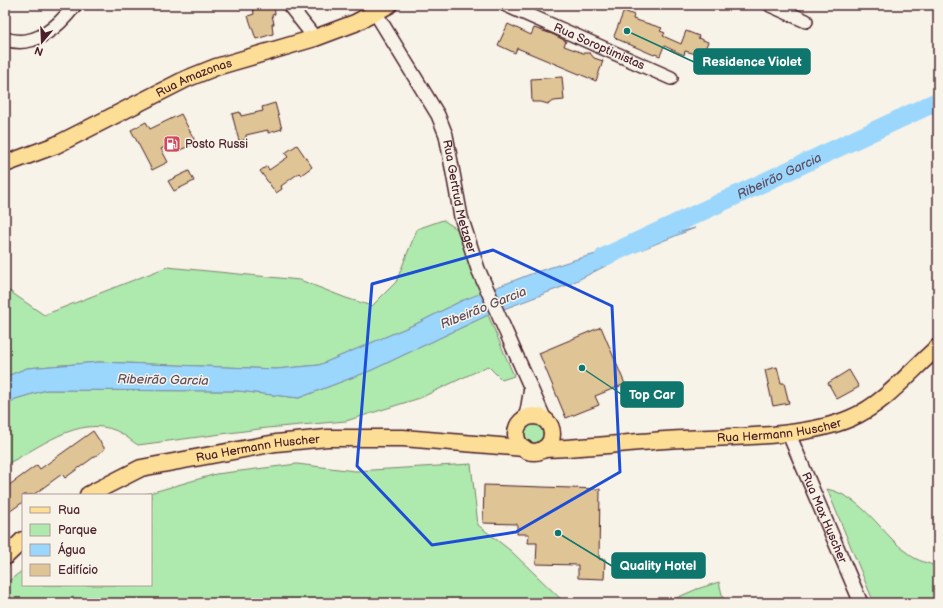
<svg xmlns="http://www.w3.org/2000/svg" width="943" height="608" font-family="'Balsamiq Sans',sans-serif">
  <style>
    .green { fill: #aee9ae; stroke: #7c846c }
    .water { fill: #9bd6fc; stroke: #7b8da8 }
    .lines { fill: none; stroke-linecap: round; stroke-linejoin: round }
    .river { stroke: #9bd6fc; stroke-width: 19 }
    .building { fill: #dfc595; stroke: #4a1f2b }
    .minor-casing { stroke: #4a1f2b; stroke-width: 16 }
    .major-casing { stroke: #4a1f2b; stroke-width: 19 }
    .minor { stroke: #f7f3e8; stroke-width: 13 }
    .major { stroke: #fdde96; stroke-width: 16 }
    .marked { fill: none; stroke: #1d4ed8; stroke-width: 3; stroke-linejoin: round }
    .labels { text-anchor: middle; stroke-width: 3; stroke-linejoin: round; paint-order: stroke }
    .street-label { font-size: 12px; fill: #4a1f2b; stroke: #f7f3e8 }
    .poi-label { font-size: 12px; fill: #4a1f2b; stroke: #f7f3e8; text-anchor: start }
    .water-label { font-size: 13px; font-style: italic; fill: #5e4d5f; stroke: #f7f3e8 }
    .leader { fill: none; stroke: #0f766e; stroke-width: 1.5 }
    .callout-dot { fill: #0f766e; stroke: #f7f3e8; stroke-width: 1.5 }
    .callout { fill: #0f766e; stroke: #0f766e; stroke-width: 1.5 }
    .callout-label { font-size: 13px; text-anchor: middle; font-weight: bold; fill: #fff }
  </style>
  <rect width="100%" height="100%" fill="#f7f3e8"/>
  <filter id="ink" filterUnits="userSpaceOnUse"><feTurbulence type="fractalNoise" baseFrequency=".025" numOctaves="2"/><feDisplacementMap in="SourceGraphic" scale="8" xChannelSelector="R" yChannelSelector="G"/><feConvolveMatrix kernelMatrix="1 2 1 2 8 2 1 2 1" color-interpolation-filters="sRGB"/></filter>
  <g filter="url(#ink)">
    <path class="green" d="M 443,220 L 457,229 L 482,294 L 461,301 L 418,323 L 319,365 L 276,369 L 99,362 L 27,368 L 5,377 L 5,288 L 44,315 L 167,267 L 300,280 L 346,298 L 372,306 L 396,282 L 417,229 Z
      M 488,315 L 514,376 L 502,380 L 488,366 L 420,398 L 346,421 L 267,428 L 138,445 C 131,441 124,434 117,431 C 78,414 38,449 5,465 L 5,408 L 15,399 L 46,390 L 238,391 L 299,398 L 372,370 Z
      M525 434a9 9 0 1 1 18 0a9 9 0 1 1-18 0Z
      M 297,464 L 355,471 L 471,464 L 478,525 L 511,551 L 565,603 L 5,603 L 5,584 L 23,570 L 23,585 L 151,585 L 151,495 L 143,495 L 216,474 Z
      M 827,489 C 864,497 881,534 910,555 C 917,561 929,563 938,567 L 938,603 L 874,603 Z
      M 719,582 L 724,603 L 665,603 L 697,589 Z"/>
    <path class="water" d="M 695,228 L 623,257 L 570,284 L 488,315 L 372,370 L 299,398 L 238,391 L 46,390 L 15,399 L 5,408 L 5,377 L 27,368 L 99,362 L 276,369 L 319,365 L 418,323 L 461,301 L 536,272 L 577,259 Z"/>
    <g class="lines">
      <path class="river" id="s1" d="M 604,257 L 938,101"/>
    </g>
    <path class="building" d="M 261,5 L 274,5 L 275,14 L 272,15 L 274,24 L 272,24 L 273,34 L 256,39 L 248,16 L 254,14 L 253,8 Z
      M 624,11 L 634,15 L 633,19 L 662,28 L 660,31 L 665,33 L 663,36 L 681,44 L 686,31 L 699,36 L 698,38 L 708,42 L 704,51 L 696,54 L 685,51 L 684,55 L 664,46 L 660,56 L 655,54 L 654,55 L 617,39 L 614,36 Z
      M 508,24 L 531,35 L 534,28 L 552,34 L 566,41 L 564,46 L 583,53 L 590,53 L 594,58 L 603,61 L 596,81 L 517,48 L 515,53 L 498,45 Z
      M 562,77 L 564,100 L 554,101 L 548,104 L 541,102 L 532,102 L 531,79 Z
      M 275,103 L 282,129 L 268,133 L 268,130 L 246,135 L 246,139 L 239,141 L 232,114 L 240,112 L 241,116 L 263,111 L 262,107 Z
      M 181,114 L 196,143 L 180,150 L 176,141 L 161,149 L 168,162 L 152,170 L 131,130 L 146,122 L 150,129 Z
      M 297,145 L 312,167 L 301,175 L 299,173 L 281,186 L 282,189 L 276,193 L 260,171 L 267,166 L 269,170 L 288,157 L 285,153 Z
      M 189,171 L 194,181 L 174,191 L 168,181 Z
      M 601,327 L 625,384 L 595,396 L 599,405 L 566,418 L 539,353 Z
      M 777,367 L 781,383 L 784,383 L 789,403 L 773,406 L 765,370 Z
      M 849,370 L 859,387 L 837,399 L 828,383 Z
      M 93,431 L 105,449 L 65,478 L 62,474 L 33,495 L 23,495 L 23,502 L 9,512 L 5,506 L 5,488 L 37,465 L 40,469 Z
      M 484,485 L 600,489 L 599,559 L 605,559 L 604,579 L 578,578 L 578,565 L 536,564 L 537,543 L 528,543 L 529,534 L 517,534 L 517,524 L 483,523 Z"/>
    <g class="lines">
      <g class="minor-casing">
        <g id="minor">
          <path d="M 289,5 L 315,38"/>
          <path id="s2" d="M 506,5 L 671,78"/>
          <path d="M 770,5 L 806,21"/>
          <path id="s3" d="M 375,12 L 438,115 L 446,135 L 461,217 L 478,269 L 545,420"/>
          <path d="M 5,39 C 35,49 58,27 75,5"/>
          <path d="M 524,419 L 527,411 L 531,388"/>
          <path id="s4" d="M 788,432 L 861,603"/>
        </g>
      </g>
      <g class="major-casing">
        <g id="major">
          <path id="s5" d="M 5,164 L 56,145 L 186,79 L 216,67 L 315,38 L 355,23 L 389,5"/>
          <circle cx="534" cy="434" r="18"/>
          <path id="s6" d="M 543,449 C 584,448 624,443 665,440 C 720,436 801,440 851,418 C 886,403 910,371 938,347"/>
          <path id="s7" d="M 88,495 L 141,468 L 276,443 L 327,438 L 403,438 L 524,448"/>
          <path d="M 5,557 L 23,540"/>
        </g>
      </g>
      <use href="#minor" class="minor"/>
      <use href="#major" class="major"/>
    </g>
  </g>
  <path class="marked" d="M 493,250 L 612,306 L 620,472 L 516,532 L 432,545 L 357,466 L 372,284 Z"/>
  <defs>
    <g id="fuel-square" transform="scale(0.9)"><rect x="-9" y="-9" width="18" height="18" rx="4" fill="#d1495b" stroke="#f7f3e8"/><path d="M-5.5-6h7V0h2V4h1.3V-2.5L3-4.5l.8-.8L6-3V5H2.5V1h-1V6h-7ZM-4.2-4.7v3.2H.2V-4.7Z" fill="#fff"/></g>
  </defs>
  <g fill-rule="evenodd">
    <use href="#fuel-square" x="172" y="144"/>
  </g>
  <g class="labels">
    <g class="street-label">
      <text dy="4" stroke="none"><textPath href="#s2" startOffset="102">Rua Soroptimistas</textPath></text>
      <text dy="4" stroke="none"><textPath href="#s5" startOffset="208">Rua Amazonas</textPath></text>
      <text dy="4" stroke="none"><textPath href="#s3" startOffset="205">Rua Gertrud Metzger</textPath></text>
      <text dy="4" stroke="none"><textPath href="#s6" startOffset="237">Rua Hermann Huscher</textPath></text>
      <text dy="4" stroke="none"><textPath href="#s7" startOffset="178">Rua Hermann Huscher</textPath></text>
      <text dy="4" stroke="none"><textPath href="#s4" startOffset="93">Rua Max Huscher</textPath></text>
    </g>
    <g class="poi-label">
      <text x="185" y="148">Posto Russi</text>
    </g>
    <g class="water-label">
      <text dy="5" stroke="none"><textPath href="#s1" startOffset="193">Ribeirão Garcia</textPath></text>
      <text transform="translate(483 307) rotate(-22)" y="5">Ribeirão Garcia</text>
      <text transform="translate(163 379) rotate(1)" y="5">Ribeirão Garcia</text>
    </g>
  </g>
  <path class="leader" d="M627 31L694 62M582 368L621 394M558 533L612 566"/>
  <g class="callout-dot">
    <circle cx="627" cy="31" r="4"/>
    <circle cx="582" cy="368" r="4"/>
    <circle cx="558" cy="533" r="4"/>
  </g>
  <g class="callout">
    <rect x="694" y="49" width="116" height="25" rx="4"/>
    <rect x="621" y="382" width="62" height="25" rx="4"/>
    <rect x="612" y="553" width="93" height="25" rx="4"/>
  </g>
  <g class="callout-label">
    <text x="752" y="66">Residence Violet</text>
    <text x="652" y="399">Top Car</text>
    <text x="658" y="570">Quality Hotel</text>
  </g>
  <rect width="943" height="608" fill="none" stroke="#f7f3e8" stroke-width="20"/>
  <rect x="10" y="10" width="923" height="588" fill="none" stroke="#4a1f2b" stroke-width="1.5" filter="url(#ink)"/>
  <rect x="22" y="494" width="130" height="92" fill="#f7f3e8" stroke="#b29e9c"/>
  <rect x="30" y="507" width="20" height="6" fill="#fdde96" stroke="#b29e9c"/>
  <text x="58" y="514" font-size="12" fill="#4a1f2b">Rua</text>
  <rect x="30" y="524" width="20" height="12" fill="#aee9ae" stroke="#b29e9c"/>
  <text x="58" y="534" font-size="12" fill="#4a1f2b">Parque</text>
  <rect x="30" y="544" width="20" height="12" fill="#9bd6fc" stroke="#b29e9c"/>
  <text x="58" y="554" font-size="12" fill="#4a1f2b">Água</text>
  <rect x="30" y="564" width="20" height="12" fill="#dfc595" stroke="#b29e9c"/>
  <text x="58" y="574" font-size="12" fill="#4a1f2b">Edifício</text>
  <g transform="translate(42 42) rotate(199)" stroke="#f7f3e8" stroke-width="3" paint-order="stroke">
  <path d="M0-3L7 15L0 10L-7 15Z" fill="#4a1f2b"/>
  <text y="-6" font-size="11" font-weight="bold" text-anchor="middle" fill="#4a1f2b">N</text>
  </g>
</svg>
